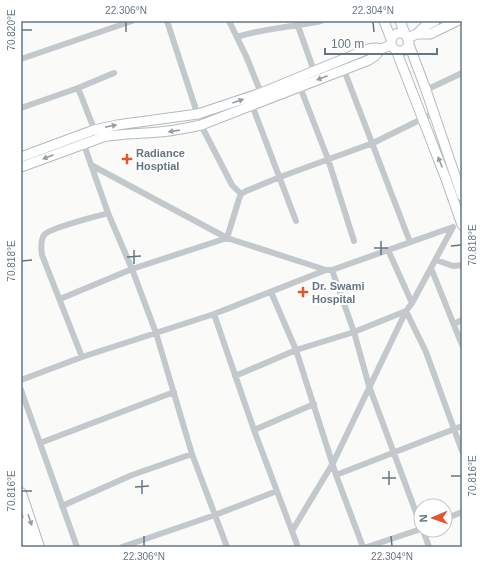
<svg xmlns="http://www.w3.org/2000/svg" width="483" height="568" font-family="Helvetica,sans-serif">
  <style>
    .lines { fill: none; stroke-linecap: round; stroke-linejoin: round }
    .secondary-casing { stroke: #b3babf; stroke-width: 11 }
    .primary-casing { stroke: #b5babe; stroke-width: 12 }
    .street { stroke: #c3c8cc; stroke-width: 6 }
    .secondary { stroke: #fff; stroke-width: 9 }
    .primary { stroke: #fff; stroke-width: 10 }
    .oneway { fill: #939fa8 }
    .ticks { fill: none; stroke: #657683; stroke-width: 1.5 }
    .poi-dot { fill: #e4572e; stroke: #fff; stroke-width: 1.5 }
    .labels { text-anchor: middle; stroke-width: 4; stroke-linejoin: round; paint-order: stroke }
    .poi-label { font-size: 11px; font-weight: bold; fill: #657683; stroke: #fff; text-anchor: start }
    .neatline { fill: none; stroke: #657683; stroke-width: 1.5 }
    .ticks-label { font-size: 10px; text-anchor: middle; fill: #657683 }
  </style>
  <rect width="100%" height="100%" fill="#fafaf8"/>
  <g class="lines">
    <g class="secondary-casing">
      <path id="secondary" d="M 384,21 L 391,39
        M 400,21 L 406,36
        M391 42a9 9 0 1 1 18 0a9 9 0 1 1-18 0Z
        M 417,34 L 425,26 L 435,21
        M 407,38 L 417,34 L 430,34 L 457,21
        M 408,42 L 426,90 L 462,196
        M 396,50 L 446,179 L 462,225
        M 21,157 L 94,130 L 117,125 L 198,114 L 261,93 L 368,49 L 375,48 L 381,49
        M 21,167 L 103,137 C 121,133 140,134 159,132 C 173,131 187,128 201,125 L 369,60 L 375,56 L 381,49 L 391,45"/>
    </g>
    <g class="primary-casing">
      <path id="primary" d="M 21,493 L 39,547
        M 21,522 L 29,547"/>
    </g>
    <path class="street" d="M 167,21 L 201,125 L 232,185 L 241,194
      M 229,21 L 246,56 L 261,93
      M 298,26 L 314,71
      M 237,37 C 264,28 293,27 321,21
      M 21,59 L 132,21
      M 344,70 L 410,242
      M 300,87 L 328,159 L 354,241
      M 78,88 L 98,139
      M 426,90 L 462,73
      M 252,105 L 296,221
      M 21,108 L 78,88 L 114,73
      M 83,142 L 108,213 L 132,269 L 156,333 L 192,454 L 227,547
      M 91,165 L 227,238 L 326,270
      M 388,250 L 412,303
      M 436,260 L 453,266 L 462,265
      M 431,268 L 462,345
      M 271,292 L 296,350 L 336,475 L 363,547
      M 60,299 L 132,269 L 227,238 L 239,199 L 241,194 L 246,191 L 280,177 L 373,143 L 434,113
      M 214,314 L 254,430 L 298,547
      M 454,324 L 462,320
      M 82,357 L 42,255 C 41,248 40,239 45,234 C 53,227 95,217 108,213
      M 235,376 L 296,350 L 354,332 L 332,270
      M 21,380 L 82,357 L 214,314 L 326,270 L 332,270 L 453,227
      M 21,390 L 77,547
      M 254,430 L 314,404
      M 40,443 L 174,392
      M 336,475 L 462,426
      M 62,506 L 132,475 L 192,454
      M 445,519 L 462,512
      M 421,526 L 369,386 L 354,332 L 406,311 L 426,352 L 462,451
      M 423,530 L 429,547
      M 292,531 L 333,463 L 406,311 L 412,303 L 453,227
      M 122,547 L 215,515 L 277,491
      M 367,547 L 421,529"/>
    <use href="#secondary" class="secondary"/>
    <use href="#primary" class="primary"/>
  </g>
  <defs><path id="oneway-solid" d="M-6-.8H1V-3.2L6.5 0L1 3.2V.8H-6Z"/></defs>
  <g class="oneway">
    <use href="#oneway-solid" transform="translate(322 78) rotate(159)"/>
    <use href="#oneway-solid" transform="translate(238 101) rotate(-19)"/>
    <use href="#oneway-solid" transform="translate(111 126) rotate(-11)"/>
    <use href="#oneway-solid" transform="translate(174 131) rotate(172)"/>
    <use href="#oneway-solid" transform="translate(48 157) rotate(160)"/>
    <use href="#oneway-solid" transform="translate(440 162) rotate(-112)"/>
    <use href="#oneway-solid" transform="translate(30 520) rotate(71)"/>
  </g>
  <path class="ticks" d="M 126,22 L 126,32M 373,22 L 374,32M 22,30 L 32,30M 381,241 L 381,255M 451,246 L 461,245M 374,248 L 388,248M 134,250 L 134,264M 127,257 L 141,256M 22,261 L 32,260M 389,471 L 389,485M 451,476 L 461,476M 382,478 L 396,478M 142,480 L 142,494M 135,487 L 149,486M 22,491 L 32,491M 144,536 L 144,546M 391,536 L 392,546"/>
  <g class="poi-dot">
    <path d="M125 153h4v4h4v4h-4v4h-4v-4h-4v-4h4z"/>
    <path d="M301 286h4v4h4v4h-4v4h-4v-4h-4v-4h4z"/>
  </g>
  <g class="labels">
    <g class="poi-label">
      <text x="136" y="157">Radiance<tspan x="136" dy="13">Hosptial</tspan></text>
      <text x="312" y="290">Dr. Swami<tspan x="312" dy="13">Hospital</tspan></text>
    </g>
  </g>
  <rect width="483" height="568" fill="none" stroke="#ffffff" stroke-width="44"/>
  <g transform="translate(433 518) rotate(268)"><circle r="19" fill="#ffffff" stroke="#c1c8cd"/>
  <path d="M0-3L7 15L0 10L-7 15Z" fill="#e4572e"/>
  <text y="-6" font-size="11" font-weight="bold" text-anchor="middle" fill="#657683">N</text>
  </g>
  <path d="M325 48v6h112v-6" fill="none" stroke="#657683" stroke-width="2"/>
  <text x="331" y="48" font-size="12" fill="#657683" stroke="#ffffff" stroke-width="3" paint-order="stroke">100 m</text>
  <rect x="22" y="22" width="439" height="524" class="neatline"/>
  <g class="ticks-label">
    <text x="126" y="14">22.306°N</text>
    <text x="373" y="14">22.304°N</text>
    <text transform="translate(11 30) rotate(-90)" y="4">70.820°E</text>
    <text transform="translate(472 245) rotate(-90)" y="4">70.818°E</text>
    <text transform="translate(11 261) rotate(-90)" y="4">70.818°E</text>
    <text transform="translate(472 476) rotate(-90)" y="4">70.816°E</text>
    <text transform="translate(11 491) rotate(-90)" y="4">70.816°E</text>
    <text x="144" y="560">22.306°N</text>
    <text x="392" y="560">22.304°N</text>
  </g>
</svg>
